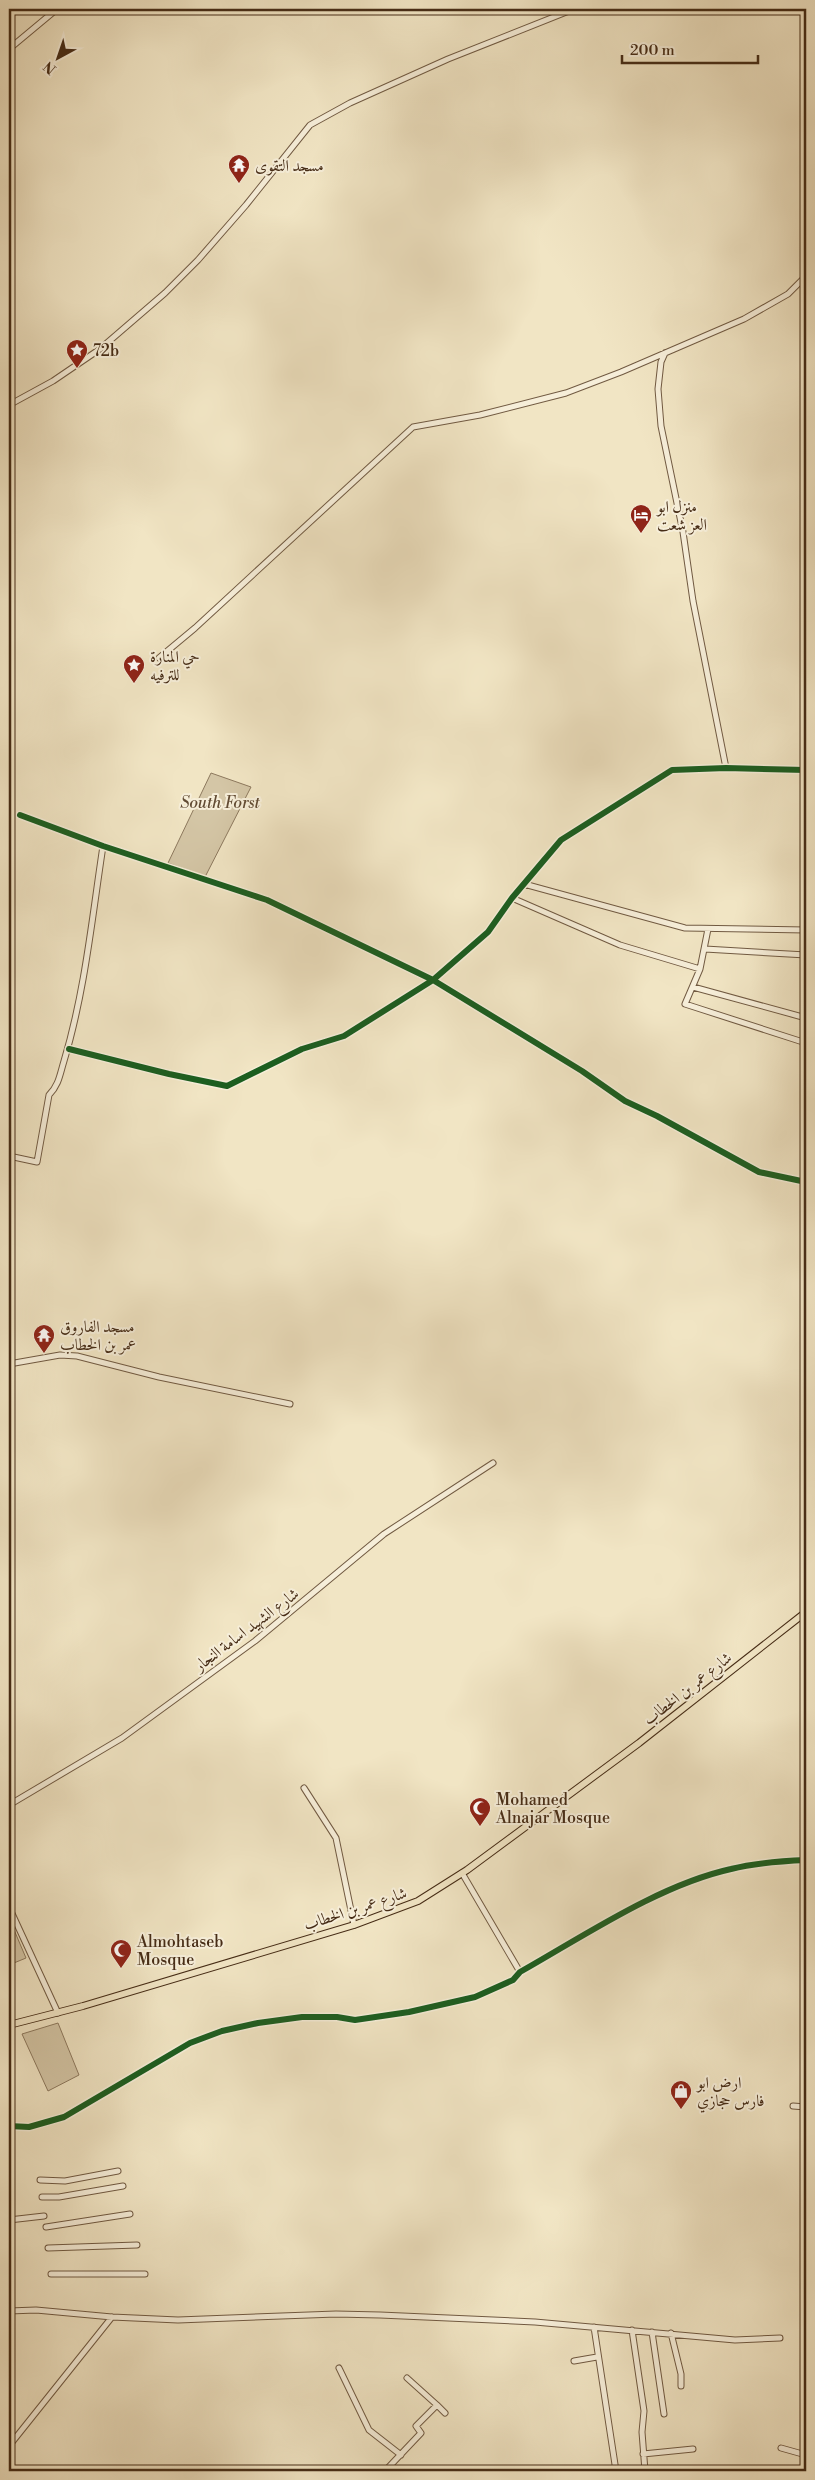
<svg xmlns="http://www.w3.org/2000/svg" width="815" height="2480" font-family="'Libre Bodoni',Amiri,serif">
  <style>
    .green { fill: #d4c6a6; stroke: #8d795e }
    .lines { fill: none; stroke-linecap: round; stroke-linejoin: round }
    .minor-casing { stroke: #715a42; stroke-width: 7 }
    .major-casing { stroke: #462c16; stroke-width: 8 }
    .minor { stroke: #f6eed9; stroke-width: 5 }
    .major { stroke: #f1e5c4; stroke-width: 6 }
    .cycleway-casing { stroke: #f6eed9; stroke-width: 9 }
    .cycleway { stroke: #1b5e20; stroke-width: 6 }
    .labels { text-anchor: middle; stroke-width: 4; stroke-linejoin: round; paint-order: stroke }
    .poi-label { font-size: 16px; fill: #462c16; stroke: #f6eed9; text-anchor: start }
    .park-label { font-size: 16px; font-style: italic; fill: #624b33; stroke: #f6eed9 }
    .street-label { font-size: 16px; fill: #462c16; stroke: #f6eed9 }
  </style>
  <rect width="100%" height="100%" fill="#f1e5c4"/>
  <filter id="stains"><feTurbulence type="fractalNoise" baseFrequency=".004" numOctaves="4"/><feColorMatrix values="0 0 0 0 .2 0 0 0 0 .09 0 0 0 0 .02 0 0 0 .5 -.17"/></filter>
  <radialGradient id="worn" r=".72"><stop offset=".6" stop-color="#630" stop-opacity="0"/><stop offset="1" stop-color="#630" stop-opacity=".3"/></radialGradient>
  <path class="green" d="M 211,773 L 251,787 L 205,877 L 168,863 Z
    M 9,1918 L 26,1958 L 9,1965 Z
    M 58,2023 L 79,2075 L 48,2091 L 22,2034 Z"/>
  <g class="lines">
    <g class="minor-casing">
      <path id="minor" d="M 9,49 L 57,9
        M 665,353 L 661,362 L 658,389 L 661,426 L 683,532 L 693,601 L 726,768
        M 9,405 L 53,381 L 100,349 L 165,293 L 198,260 L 246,205 L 310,125 L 350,103 L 448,59 L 574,9
        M 159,658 L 195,628 L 413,427 L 480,415 L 566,393 L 621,372 L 744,319 L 788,294 L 806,276
        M 20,815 L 103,846 L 267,900 L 433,980 L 582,1071 L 625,1101 L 657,1116 L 759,1172 L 806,1182
        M 524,884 L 685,928 L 806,930
        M 512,898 L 620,945 L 700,969
        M 708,929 L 700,969 L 685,1004 L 806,1043
        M 705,949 L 806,955
        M 693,987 L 806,1018
        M 69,1049 L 169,1074 L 227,1086 L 302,1049 L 344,1036 L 433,980 L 488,932 L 512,898 L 561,840 L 672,770 L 726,768 L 806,770
        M 9,1156 L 37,1162 L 49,1095 C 59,1085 60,1074 64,1061 C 85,991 92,918 103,846
        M 9,1364 L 60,1355 L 77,1356 L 159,1377 L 290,1404
        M 304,1788 L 336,1838 L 354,1925
        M 9,1805 L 122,1738 L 255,1641 L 384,1534 L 493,1463
        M 462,1873 L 520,1972
        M 9,1907 L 58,2013
        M 793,2106 L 806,2107
        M 9,2126 L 29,2127 L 64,2117 L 190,2043 L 222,2031 L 258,2023 L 302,2017 L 337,2017 L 355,2020 L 409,2012 L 475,1997 L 513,1980 L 520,1972 C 584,1936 659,1885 731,1869 C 755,1863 782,1861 806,1860
        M 40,2180 L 65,2181 L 118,2171
        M 42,2197 L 59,2197 L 123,2186
        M 9,2220 L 44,2216
        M 46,2227 L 130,2214
        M 48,2248 L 137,2245
        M 51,2274 L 145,2274
        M 9,2311 L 36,2310 L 112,2317 L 178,2320 L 336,2314 L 380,2315 L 535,2322 L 735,2340 L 780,2338
        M 594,2327 L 616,2471
        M 632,2330 L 644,2411 L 642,2432 L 645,2471
        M 652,2332 L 664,2414
        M 671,2333 L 681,2374 L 681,2386
        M 574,2361 L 597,2357
        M 339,2368 L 369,2430 L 401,2455
        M 407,2378 L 437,2405
        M 9,2446 L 112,2317
        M 781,2448 L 806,2455
        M 643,2454 L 693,2449
        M 385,2471 L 421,2433 L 416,2426 L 437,2405 L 445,2413"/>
    </g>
    <g class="major-casing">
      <path id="major" d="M 9,2025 L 83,2006 L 354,1925 L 418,1901 L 467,1870 L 639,1743 L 806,1612"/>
    </g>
    <use href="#minor" class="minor"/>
    <use href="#major" class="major"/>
    <g class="cycleway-casing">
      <path id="cycleway" d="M 20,815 L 103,846 L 267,900 L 433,980 L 582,1071 L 625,1101 L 657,1116 L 759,1172 L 806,1182
        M 69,1049 L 169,1074 L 227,1086 L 302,1049 L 344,1036 L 433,980 L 488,932 L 512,898 L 561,840 L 672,770 L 726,768 L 806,770
        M 9,2126 L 29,2127 L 64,2117 L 190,2043 L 222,2031 L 258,2023 L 302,2017 L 337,2017 L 355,2020 L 409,2012 L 475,1997 L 513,1980 L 520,1972 C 584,1936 659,1885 731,1869 C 755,1863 782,1861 806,1860"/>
    </g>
    <use href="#cycleway" class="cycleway"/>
  </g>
  <defs>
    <g id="temple-pin" transform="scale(1.125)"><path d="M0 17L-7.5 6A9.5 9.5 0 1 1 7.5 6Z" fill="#8f2418" stroke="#f6eed9"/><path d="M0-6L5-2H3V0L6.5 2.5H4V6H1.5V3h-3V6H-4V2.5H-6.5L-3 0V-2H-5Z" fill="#fff"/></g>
    <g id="sight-pin" transform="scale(1.125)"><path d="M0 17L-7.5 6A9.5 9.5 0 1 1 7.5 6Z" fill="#8f2418" stroke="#f6eed9"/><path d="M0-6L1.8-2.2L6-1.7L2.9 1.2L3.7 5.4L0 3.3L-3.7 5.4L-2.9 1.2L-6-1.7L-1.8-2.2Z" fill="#fff"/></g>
    <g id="hotel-pin" transform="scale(1.125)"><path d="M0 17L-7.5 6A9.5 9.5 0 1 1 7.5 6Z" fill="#8f2418" stroke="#f6eed9"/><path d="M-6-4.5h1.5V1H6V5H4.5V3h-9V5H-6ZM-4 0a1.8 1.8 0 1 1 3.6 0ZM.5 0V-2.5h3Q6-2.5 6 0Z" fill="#fff"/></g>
    <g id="mosque-pin" transform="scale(1.125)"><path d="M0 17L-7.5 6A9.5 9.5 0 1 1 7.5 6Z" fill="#8f2418" stroke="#f6eed9"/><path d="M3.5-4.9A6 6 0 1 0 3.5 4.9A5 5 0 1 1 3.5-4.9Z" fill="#fff"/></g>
    <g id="shop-pin" transform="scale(1.125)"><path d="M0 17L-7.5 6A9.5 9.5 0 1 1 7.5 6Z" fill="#8f2418" stroke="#f6eed9"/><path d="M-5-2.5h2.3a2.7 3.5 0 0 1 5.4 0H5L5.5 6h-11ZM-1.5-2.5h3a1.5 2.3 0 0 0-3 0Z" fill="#fff"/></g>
  </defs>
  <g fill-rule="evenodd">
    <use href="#temple-pin" x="239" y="165"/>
    <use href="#sight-pin" x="77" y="350"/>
    <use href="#hotel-pin" x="641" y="515"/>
    <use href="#sight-pin" x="134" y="665"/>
    <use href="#temple-pin" x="44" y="1335"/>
    <use href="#mosque-pin" x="480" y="1808"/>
    <use href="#mosque-pin" x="121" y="1950"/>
    <use href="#shop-pin" x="681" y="2091"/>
  </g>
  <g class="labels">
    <g class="poi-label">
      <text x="255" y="171">مسجد التقوى</text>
      <text x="93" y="356">72b</text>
      <text x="657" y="512">منزل ابو<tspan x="657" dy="18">العز شعت</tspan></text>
      <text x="150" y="662">حي المنارة<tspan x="150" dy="18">للترفيه</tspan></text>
      <text x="60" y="1332">مسجد الفاروق<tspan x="60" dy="18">عمر بن الخطاب</tspan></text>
      <text x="496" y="1805">Mohamed<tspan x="496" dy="18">Alnajar Mosque</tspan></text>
      <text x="137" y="1947">Almohtaseb<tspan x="137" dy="18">Mosque</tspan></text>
      <text x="697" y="2088">ارض ابو<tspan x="697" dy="18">فارس حجازي</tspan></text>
    </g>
    <g class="park-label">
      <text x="220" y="808">South Forst</text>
    </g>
    <g class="street-label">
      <text transform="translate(246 1629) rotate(-37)" y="6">شارع الشهيد اسامة النجار</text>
      <text transform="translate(687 1688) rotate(-38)" y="6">شارع عمر بن الخطاب</text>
      <text transform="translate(355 1908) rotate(-18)" y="6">شارع عمر بن الخطاب</text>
    </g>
  </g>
  <rect width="815" height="2480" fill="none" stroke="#f1e5c4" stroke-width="30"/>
  <rect x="10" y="10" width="795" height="2460" fill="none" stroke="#462c16" stroke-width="2.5"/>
  <rect x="15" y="15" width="785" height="2450" fill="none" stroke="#462c16"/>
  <g transform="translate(58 58) rotate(220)" stroke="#f6eed9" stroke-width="4" paint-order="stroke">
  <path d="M0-4L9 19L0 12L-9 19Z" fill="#462c16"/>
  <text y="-8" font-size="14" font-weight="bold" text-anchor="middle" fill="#462c16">N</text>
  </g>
  <path d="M622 55v8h136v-8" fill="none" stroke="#462c16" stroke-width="2.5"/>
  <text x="630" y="55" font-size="15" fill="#462c16" stroke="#f6eed9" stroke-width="4" paint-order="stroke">200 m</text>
  <rect width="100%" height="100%" filter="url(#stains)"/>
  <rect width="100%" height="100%" fill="url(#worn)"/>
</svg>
